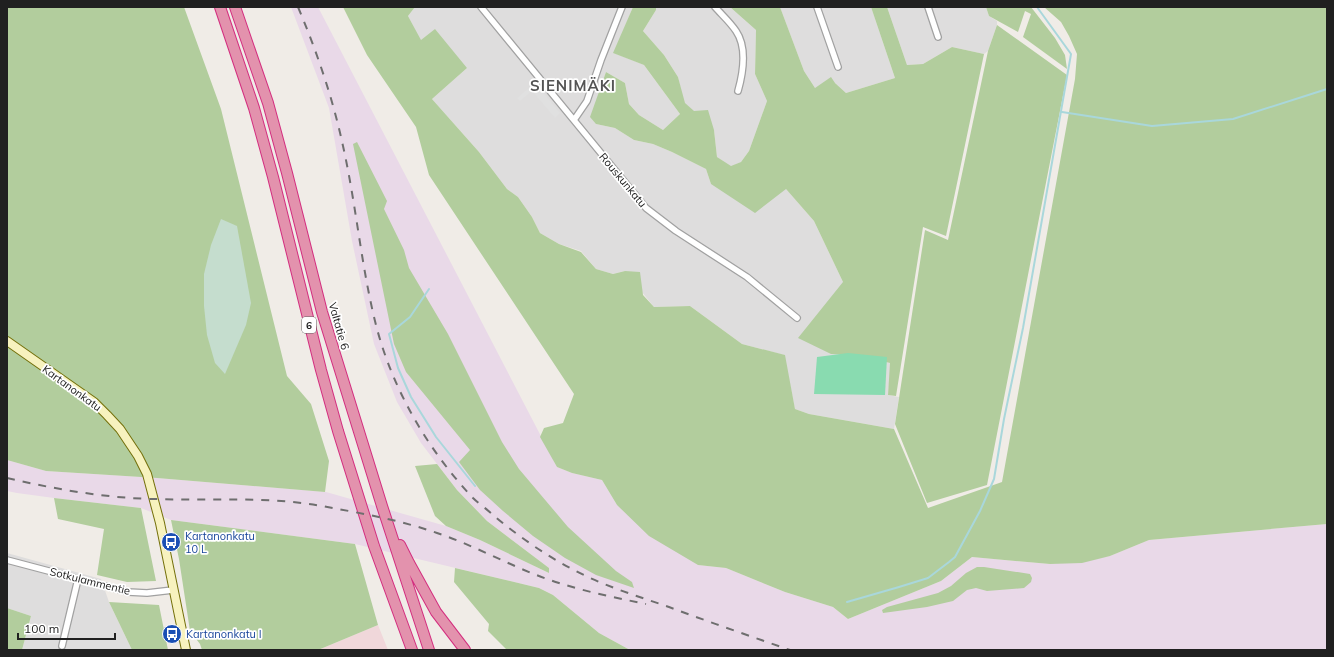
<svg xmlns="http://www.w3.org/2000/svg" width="1334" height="657" font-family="Mulish,sans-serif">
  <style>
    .residential { fill: #dedddd }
    .commercial { fill: #f0d7da }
    .industrial { fill: #e9d9e8 }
    .forest { fill: #b2cd9d }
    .wetland { fill: #c5ddce }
    .pitch { fill: #89dbb0 }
    .parking { fill: #e0e0e0 }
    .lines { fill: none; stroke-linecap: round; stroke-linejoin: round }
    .stream { stroke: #a9d7db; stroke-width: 2 }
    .street-casing { stroke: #a1a1a1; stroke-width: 8 }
    .secondary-casing { stroke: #74700a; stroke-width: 10 }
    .highway-casing { stroke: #d32e7f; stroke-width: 12 }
    .street { stroke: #fff; stroke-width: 5.5 }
    .secondary { stroke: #f7f2be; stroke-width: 8 }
    .highway { stroke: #e392ad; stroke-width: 10 }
    .rail { stroke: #6e6e6e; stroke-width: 2; stroke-dasharray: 8 8; stroke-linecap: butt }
    .labels { text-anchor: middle; stroke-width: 3.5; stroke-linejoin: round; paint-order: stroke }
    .shield { fill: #fff; stroke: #636363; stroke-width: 1 }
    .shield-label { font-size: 10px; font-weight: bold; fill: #202020 }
    .street-label { font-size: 11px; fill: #202020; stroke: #fff }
    .transit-label { font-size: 11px; fill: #164399; stroke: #fff; text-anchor: start }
    .district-label { font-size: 15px; font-weight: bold; letter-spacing: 1px; fill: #535353; stroke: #fff }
  </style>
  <rect width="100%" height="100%" fill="#f0ece7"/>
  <path class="residential" d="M 415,7 L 633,7 L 614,53 L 644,65 L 680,114 L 663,130 L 639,115 L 629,104 L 625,83 L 606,72 L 598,95 L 596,124 L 615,128 L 634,140 L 653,144 L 672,152 L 706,169 L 711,184 L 786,189 L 814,221 L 843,282 L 858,355 L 891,363 L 888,395 L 899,397 L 894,429 L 809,414 L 795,409 L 784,355 L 742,344 L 690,306 L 654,307 L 625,271 L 613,274 L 596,269 L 581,251 L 559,244 L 540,233 L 532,217 L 518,197 L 507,189 L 479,152 L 432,99 L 467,68 L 421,41 L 408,16 Z
    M 656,7 L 730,7 L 756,30 L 755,74 L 767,101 L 749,151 L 741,162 L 731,167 L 717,157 L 714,130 L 684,103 L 678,77 L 664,55 L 643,31 L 656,10 Z
    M 780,7 L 871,7 L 895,78 L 846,93 L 835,83 L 815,88 L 804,71 Z
    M 887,7 L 986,7 L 989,16 L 997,21 L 997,25 L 988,51 L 984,54 L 952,47 L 923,64 L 907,65 Z
    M 7,553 L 101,579 L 109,602 L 132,650 L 22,650 L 31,616 L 7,608 Z"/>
  <path class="commercial" d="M 378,625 L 388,650 L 318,650 Z"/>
  <path class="industrial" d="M 291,7 L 318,7 L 557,467 L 572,473 L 602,480 L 617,505 L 698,565 L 726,568 L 785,592 L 833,607 L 848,619 L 941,581 L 972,557 L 1050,564 L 1110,556 L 1149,540 L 1327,524 L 1327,650 L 630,650 L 599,633 L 553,595 L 539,588 L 355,544 L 171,520 L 141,508 L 54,498 L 17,493 L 7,491 L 7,460 L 46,471 L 157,478 L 326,492 L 446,526 L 480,540 L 549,573 L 549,568 L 487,521 L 457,490 L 421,443 L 397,402 L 374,344 L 352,241 L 329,108 Z"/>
  <path class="forest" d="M 7,7 L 184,7 L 221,109 L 287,376 L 311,404 L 329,461 L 325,492 L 157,478 L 46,471 L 7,460 Z
    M 343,7 L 415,7 L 408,16 L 421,40 L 435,29 L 467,68 L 432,99 L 479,152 L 507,189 L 518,197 L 532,217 L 540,233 L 559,244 L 581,252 L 596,269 L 613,274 L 625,271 L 640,272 L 643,295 L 654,307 L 690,306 L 742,344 L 785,355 L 795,409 L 809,414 L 894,429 L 928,508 L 1002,482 L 1075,79 L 1077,54 L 1069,36 L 1061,22 L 1044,7 L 1327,7 L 1327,524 L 1149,540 L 1110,556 L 1082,563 L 1050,564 L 972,557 L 941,581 L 848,619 L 833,607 L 785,592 L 726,568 L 698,565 L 649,536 L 617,505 L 602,480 L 572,473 L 557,467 L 540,437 L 544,428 L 563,423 L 574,394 L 429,175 L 416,127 L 367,55 Z
    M 633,7 L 656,7 L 656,10 L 643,31 L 664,55 L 678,77 L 685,103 L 694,111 L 708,110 L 714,130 L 717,157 L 731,166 L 741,162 L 749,151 L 767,101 L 755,74 L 756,30 L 730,7 L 780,7 L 804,71 L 815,88 L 831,77 L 835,83 L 846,93 L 895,78 L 871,7 L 887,7 L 907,65 L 923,64 L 952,47 L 984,54 L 946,236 L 923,227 L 896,396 L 888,395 L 890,363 L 858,355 L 831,354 L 798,338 L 843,282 L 814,221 L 786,189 L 755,213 L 711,184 L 706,169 L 672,152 L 653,144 L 634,140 L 615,128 L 596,124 L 590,117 L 606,72 L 625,83 L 629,104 L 639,115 L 663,130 L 680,114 L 644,65 L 613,53 Z
    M 986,7 L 1031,7 L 1055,38 L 1065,55 L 1067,69 L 1023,37 L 1031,14 L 1025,11 L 1018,32 L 989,16 Z
    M 997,25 L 1067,75 L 987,485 L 927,503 L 895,424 L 925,230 L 948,240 L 988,51 Z
    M 357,142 L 387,201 L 384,209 L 404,250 L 409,268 L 448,334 L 502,442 L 519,469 L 568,527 L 616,571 L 632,582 L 634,588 L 596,575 L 565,558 L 533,536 L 503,511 L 480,490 L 459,462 L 470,450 L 406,372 L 394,344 L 353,144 Z
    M 437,464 L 457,490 L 487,521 L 549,568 L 549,573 L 480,540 L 446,526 L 435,516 L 415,466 Z
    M 54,498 L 141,508 L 156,581 L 127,582 L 97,575 L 104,529 L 58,519 Z
    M 171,520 L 355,544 L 378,625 L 318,650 L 202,650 L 200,644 L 190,631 L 179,559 Z
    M 977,567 L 984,567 L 1030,574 L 1032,578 L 1031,582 L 1024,588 L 987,591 L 976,588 L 967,590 L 953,601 L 927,607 L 883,613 L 882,610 L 887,607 L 938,593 L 951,586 L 966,573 Z
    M 455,568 L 539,588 L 553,595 L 599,633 L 630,650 L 507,650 L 488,631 L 489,624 L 454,582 Z
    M 109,602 L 159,605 L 168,650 L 132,650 Z
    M 7,608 L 31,616 L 22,650 L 7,650 Z"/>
  <path class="wetland" d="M 221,219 L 237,226 L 251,303 L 246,325 L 225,374 L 215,363 L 207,335 L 204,306 L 204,274 L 211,245 Z"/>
  <path class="pitch" d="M 848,353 L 887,357 L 885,395 L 814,394 L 817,357 Z"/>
  <path class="parking" d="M 531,86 L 542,91 L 560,113 L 555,118 L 532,91 L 520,101 L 517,98 Z"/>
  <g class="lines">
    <path class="stream" d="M 1062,112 L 1152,126 L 1233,119 L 1327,89
      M 429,289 L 410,317 L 389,334 L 398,368 L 411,397 L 436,437 L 475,486
      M 847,602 L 899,587 L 928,578 L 949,562 L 955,557 L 980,511 L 994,479 L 1004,419 L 1023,328 L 1071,54 L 1037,7"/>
    <g class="street-casing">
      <path id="street" d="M 481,7 L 646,208 L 676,231 L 747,277 L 797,318
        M 715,7 C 722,15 730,22 736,31 C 747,47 743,73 738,91
        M 817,7 L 838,67
        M 928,7 L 938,37
        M 574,120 L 587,101 L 601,60 L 622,7
        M 7,560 L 128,592 L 147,593 L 173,590
        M 62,646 L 78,579"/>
    </g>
    <g class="secondary-casing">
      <path id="secondary" d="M 7,341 L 94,402 L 107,415 L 120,429 L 138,456 L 147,474 L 160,523 L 186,650"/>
    </g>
    <g class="highway-casing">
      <path id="highway" d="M 220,7 L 254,108 L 273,177 L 321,370 L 338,431 L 374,546 L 412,650
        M 235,7 L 268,103 L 287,173 L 322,312 L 382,506 L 429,650
        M 400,545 L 409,563 L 436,612 L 465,650"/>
    </g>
    <use href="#street" class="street"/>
    <use href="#secondary" class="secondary"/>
    <use href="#highway" class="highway"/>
    <path class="rail" d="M 298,7 C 317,52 333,99 343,146 C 356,204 361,264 375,321 C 391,387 427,449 473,498 C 479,504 487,509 493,515 C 518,536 545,555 574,570 C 604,586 637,596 669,607 C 709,622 750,636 790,650
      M 7,478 C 55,489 104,498 154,499 C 210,501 266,496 322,506 C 360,513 400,520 437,533 C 479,547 517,570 559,583 C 587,592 617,598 646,604"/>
  </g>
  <defs>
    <g id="bus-disc" transform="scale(1)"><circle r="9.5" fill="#1a4fb4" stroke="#fff"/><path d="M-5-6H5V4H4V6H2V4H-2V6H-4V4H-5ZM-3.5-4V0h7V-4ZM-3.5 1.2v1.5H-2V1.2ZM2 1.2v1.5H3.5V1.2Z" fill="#fff"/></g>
  </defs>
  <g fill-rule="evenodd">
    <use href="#bus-disc" x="171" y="542"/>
    <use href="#bus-disc" x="172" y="634"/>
  </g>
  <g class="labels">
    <rect class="shield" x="302" y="317" width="14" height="16" rx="3"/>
    <g class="shield-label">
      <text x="309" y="329">6</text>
    </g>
    <g class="street-label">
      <text transform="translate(623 180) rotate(50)" y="4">Rouskunkatu</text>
      <text transform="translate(339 326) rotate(74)" y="4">Valtatie 6</text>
      <text transform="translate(72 388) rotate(36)" y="4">Kartanonkatu</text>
      <text transform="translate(90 581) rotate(14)" y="4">Sotkulammentie</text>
    </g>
    <g class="transit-label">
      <text x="185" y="540">Kartanonkatu<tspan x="185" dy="13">10 L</tspan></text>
      <text x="186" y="638">Kartanonkatu I</text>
    </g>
    <g class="district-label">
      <text x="573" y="91">SIENIMÄKI</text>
    </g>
  </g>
  <rect width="1334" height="657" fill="none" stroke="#202020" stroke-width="16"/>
  <path d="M18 633v6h97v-6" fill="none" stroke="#202020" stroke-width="2"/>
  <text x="24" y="633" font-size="12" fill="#202020" stroke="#ffffff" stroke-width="3" paint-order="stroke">100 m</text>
</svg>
